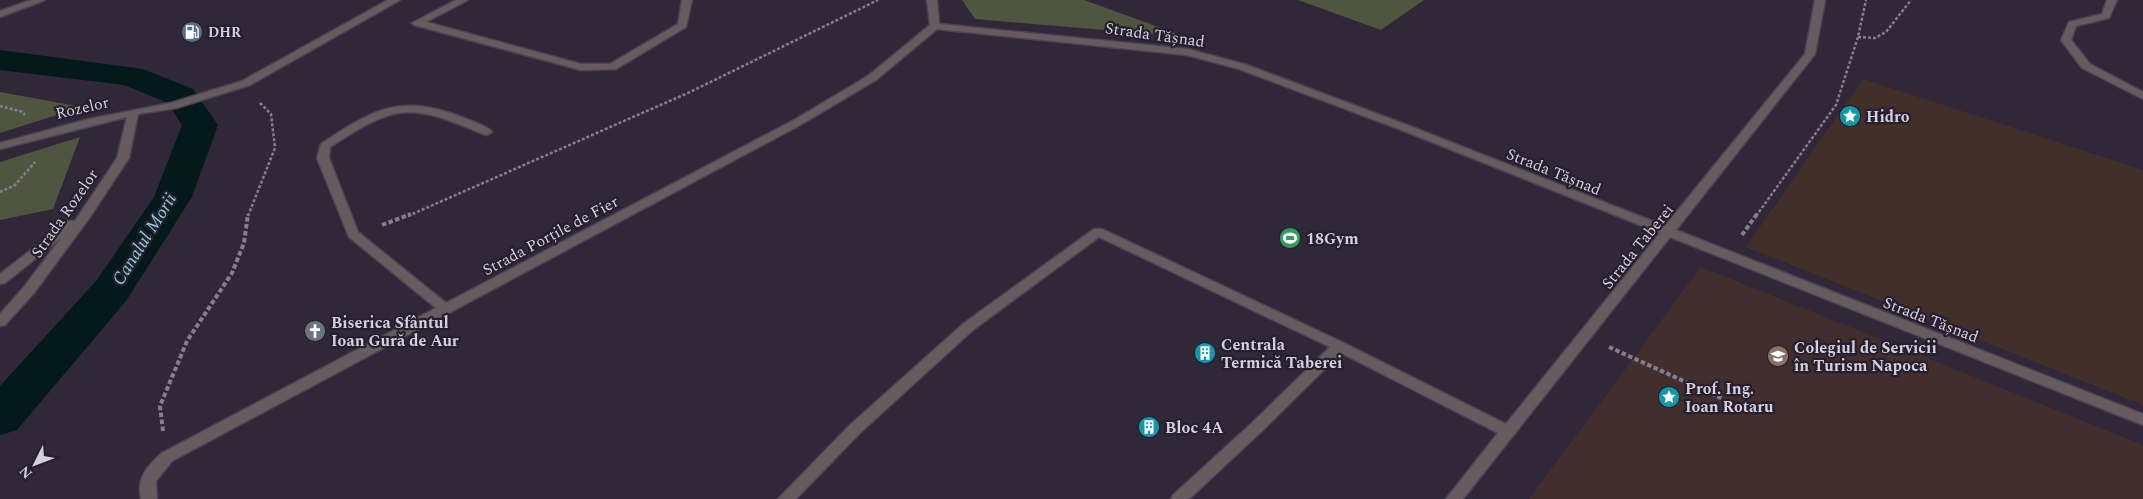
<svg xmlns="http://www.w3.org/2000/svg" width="2143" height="499" font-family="Spectral,serif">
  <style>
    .industrial { fill: #422f29 }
    .education { fill: #422e2d }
    .green { fill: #50553f }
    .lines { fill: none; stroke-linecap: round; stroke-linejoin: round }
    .canal { fill: #03191a; fill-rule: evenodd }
    .minor-casing { stroke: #4a4353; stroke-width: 3 }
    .path-far1 { stroke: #857f8c; stroke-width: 2.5; stroke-dasharray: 3 2; stroke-linecap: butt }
    .path { stroke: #857f8c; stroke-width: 4; stroke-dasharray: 4.5 2.5; stroke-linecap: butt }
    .minor { fill: #665b5e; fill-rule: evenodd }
    .labels { text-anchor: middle; stroke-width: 4.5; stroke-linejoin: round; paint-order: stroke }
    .far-poi-label { font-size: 14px; font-weight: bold; fill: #d5d0db; stroke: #261f2f; text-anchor: start }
    .street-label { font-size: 16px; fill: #d5d0db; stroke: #261f2f }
    .poi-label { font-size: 16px; font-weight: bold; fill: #d5d0db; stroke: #261f2f; text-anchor: start }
    .water-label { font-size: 18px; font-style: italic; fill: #84d5d5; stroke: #261f2f }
  </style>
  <rect width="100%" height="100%" fill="#302839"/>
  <path class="industrial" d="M 1863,79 L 2143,170 L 2143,405 L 1746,247 Z"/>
  <path class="education" d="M 1701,267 L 2143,445 L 2143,499 L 1529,499 Z"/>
  <path class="green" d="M 962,0 L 1084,0 L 1186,37 L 975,19 Z
    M 1298,0 L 1424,0 L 1381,30 Z
    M 0,92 L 82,107 L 0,133 Z
    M 80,137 L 53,209 L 0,220 L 0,162 Z"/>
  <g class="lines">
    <path class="canal" d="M 0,50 L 143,69 L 193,89 L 218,125 L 192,197 L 126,301 L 17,430 L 0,435 L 0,386 L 96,281 L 154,197 L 182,125 L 168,103 L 124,85 L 0,70 Z"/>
    <g class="minor-casing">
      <path id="minor" d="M 31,0 L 45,0 L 0,17 L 0,11 Z
        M 388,0 L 400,0 L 250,85 L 176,108 L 138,114 L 129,158 L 90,217 L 34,293 L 5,325 L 0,326 L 0,314 L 24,287 L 61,238 L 5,283 L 0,284 L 0,274 L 68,221 L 75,221 L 117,158 L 127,117 L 0,149 L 0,143 L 89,119 L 171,103 L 242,81 Z
        M 456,0 L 468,0 L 426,22 L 581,64 L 610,64 L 678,24 L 682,0 L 692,0 L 686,27 L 616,69 L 581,70 L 414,25 L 412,23 Z
        M 927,0 L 937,0 L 939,24 L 1188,49 L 1247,65 L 1407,125 L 1665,226 L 1805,54 L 1815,0 L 1825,0 L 1815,54 L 1676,230 L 2143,414 L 2143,425 L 1670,237 L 1463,499 L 1446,499 L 1498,433 L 1341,353 L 1263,430 L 1189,499 L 1171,499 L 1173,495 L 1253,422 L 1330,347 L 1099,237 L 973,330 L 860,433 L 796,499 L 778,499 L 850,425 L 963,324 L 1094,229 L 1102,229 L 1344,343 L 1506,424 L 1660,233 L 1399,129 L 1239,69 L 1187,55 L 937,29 L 876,80 L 802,124 L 172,461 L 156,481 L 157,499 L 141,499 C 136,479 147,466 162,453 L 436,308 L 349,237 L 317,158 L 321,144 C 372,110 400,93 461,117 C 471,121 486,125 492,132 L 487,135 L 483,134 C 410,103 397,103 330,147 L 329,158 L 358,232 L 446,303 L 794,120 L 868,76 L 930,25 Z
        M 2107,0 L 2117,0 L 2109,18 L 2076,26 L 2071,40 L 2090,64 L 2143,92 L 2143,99 L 2082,68 L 2061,40 L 2069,22 L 2102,14 Z"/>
    </g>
    <path class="path-far1" d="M 1858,37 L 1875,38 L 1886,32 L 1911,0
      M 0,106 L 23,112 L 25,115
      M 0,192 L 15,185 L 35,162
      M 248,216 L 275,148 L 271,114 L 259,102
      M 408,216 L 690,92 L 878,0
      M 1756,216 L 1836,105 L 1858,37 L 1866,0"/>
    <path class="path" d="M 382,225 L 411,214
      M 1742,235 L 1757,214
      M 1609,347 L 1723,399
      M 163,431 L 160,406 L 187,341 L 232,273 L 244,243 L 248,214"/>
    <use href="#minor" class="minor"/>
  </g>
  <defs>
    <g id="fuel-disc" transform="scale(1.125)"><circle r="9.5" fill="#5c6f8a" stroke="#261f2f"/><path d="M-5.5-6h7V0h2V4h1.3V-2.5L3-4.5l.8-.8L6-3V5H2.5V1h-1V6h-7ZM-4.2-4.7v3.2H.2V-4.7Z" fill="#fff"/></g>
    <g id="sight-disc" transform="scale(1.125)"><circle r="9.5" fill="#0f9aa8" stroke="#261f2f"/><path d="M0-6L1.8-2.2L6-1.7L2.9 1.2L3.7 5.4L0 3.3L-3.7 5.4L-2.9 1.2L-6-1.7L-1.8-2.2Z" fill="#fff"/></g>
    <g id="stadium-disc" transform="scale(1.125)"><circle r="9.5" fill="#2e9e5b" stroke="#261f2f"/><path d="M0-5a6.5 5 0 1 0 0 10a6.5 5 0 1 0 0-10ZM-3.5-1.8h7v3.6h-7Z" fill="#fff"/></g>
    <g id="church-disc" transform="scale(1.125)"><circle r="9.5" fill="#6b7280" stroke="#261f2f"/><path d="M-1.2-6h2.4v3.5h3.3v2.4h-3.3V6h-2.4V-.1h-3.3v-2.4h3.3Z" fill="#fff"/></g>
    <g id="building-disc" transform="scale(1.125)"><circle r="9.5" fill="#0f9aa8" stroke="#261f2f"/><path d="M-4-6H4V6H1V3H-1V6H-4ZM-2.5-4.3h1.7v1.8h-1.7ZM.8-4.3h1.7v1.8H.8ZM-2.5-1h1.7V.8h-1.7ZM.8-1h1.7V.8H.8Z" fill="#fff"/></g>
    <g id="school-disc" transform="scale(1.125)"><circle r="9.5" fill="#8d6e63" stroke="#261f2f"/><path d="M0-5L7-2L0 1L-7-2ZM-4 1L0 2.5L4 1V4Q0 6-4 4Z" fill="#fff"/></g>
  </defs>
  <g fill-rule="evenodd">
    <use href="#fuel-disc" x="192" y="32"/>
    <use href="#sight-disc" x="1850" y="116"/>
    <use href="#stadium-disc" x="1290" y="238"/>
    <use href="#church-disc" x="315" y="331"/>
    <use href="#building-disc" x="1205" y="353"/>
    <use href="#school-disc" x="1778" y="356"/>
    <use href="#sight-disc" x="1669" y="397"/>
    <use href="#building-disc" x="1149" y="427"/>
  </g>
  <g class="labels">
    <g class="far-poi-label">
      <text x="208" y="37">DHR</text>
    </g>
    <g class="street-label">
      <text transform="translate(1155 34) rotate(8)" y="6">Strada Tășnad</text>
      <text transform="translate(82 107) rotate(-13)" y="6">Rozelor</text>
      <text transform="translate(1554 171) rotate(22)" y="6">Strada Tășnad</text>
      <text transform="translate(64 213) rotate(-55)" y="6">Strada Rozelor</text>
      <text transform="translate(550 235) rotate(-28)" y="6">Strada Porțile de Fier</text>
      <text transform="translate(1637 246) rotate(-51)" y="6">Strada Taberei</text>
      <text transform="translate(1931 319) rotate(21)" y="6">Strada Tășnad</text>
    </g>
    <g class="poi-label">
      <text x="1866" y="122">Hidro</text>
      <text x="1306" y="244">18Gym</text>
      <text x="331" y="328">Biserica Sfântul<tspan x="331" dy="18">Ioan Gură de Aur</tspan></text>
      <text x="1221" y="350">Centrala<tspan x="1221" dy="18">Termică Taberei</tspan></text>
      <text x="1794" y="353">Colegiul de Servicii<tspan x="1794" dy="18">în Turism Napoca</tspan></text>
      <text x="1685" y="394">Prof. Ing.<tspan x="1685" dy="18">Ioan Rotaru</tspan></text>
      <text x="1165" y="433">Bloc 4A</text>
    </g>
    <g class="water-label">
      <text transform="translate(144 239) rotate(-58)" y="6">Canalul Morii</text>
    </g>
  </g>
  <g transform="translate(35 464) rotate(228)" stroke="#261f2f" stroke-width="4" paint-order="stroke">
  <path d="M0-4L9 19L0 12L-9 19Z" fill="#d5d0db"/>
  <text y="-8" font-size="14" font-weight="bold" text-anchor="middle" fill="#d5d0db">N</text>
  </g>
</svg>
